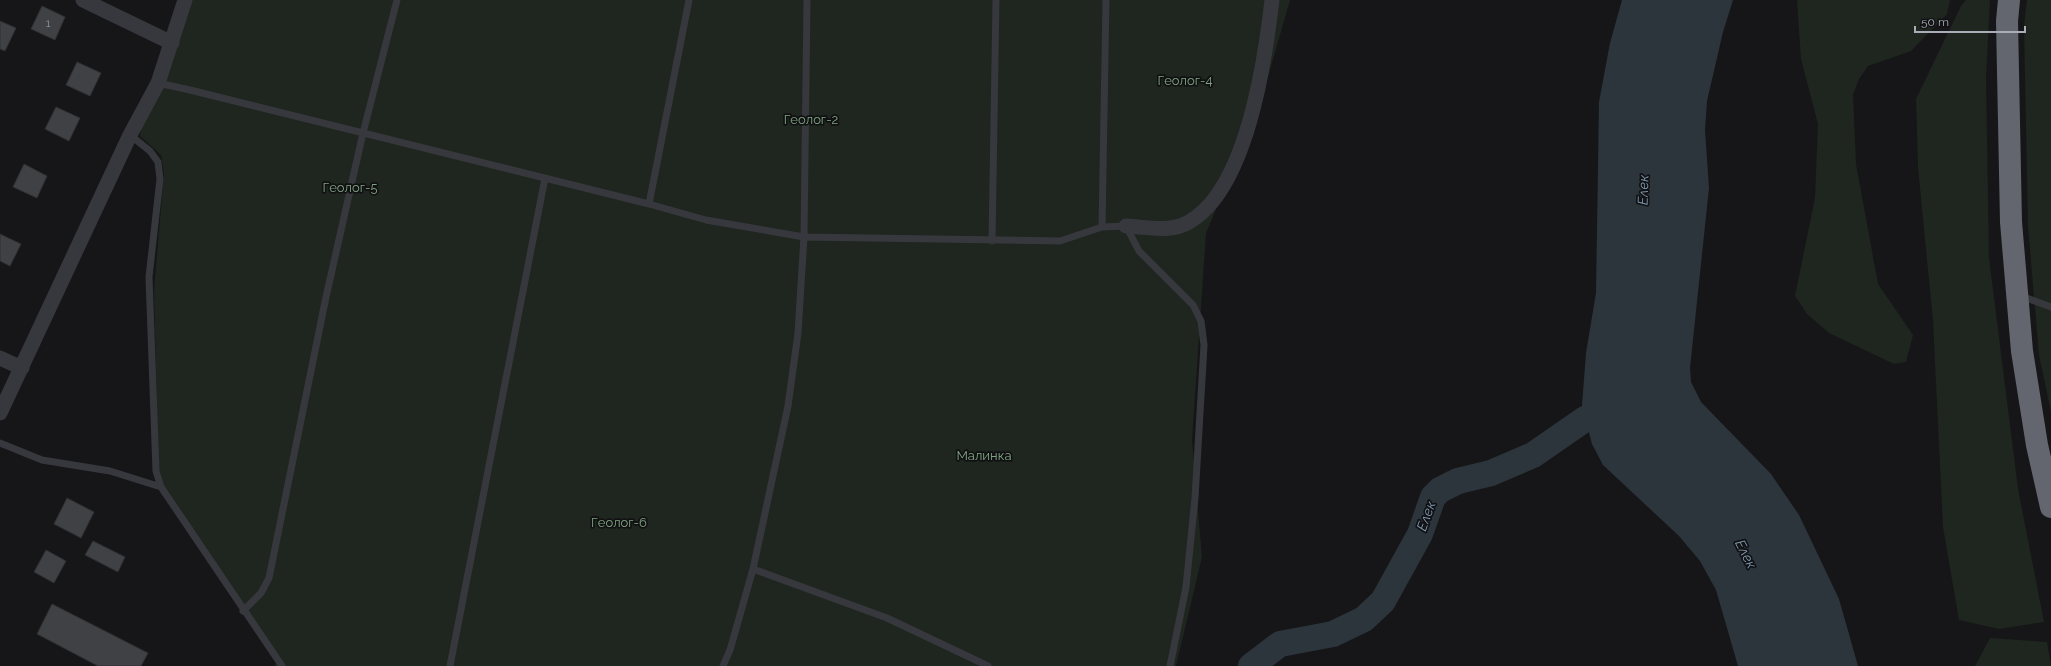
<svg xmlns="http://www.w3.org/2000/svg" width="2051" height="666" font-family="Raleway,sans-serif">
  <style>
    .green { fill: #1e261f }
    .water { fill: #2c353c }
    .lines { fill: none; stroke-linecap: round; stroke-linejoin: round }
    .river { stroke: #2c353c; stroke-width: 26 }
    .building { fill: #404145; stroke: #303034 }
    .lane { stroke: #37383d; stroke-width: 7 }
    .street { stroke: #37383d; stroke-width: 15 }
    .highway { stroke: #63666e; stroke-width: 22 }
    .labels { text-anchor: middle; stroke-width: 3.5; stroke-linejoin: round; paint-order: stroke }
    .number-label { font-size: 11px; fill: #8e929b }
    .park-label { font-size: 13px; fill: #7fa381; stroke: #111113 }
    .water-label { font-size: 14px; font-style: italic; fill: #7f9bb3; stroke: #111113 }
  </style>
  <rect width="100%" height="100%" fill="#161618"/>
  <path class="green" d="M 188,0 L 1290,0 L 1259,108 L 1206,233 L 1192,440 L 1202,557 L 1176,666 L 274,666 L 278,661 L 159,488 L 154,290 L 164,173 L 161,155 L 140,136 L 142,123 Z
    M 1797,0 L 1950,0 L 1947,14 L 1911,51 L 1868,66 L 1859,79 L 1853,95 L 1856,164 L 1878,284 L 1913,335 L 1906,362 L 1894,364 L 1829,333 L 1807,314 L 1795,296 L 1815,198 L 1818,124 L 1801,59 Z
    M 1966,0 L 1990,0 L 1986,77 L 1989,258 L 2018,489 L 2044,622 L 1999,629 L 1959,620 L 1943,527 L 1933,321 L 1918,167 L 1916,99 L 1961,6 Z
    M 2027,0 L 2051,0 L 2051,412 L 2039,355 L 2028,226 L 2024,25 Z
    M 1990,638 L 2047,642 L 2051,666 L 1975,666 Z"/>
  <path class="water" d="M 1622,0 L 1733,0 L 1723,32 L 1707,101 L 1705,130 L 1709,188 L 1690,368 L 1691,382 L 1701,402 L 1771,474 L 1799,515 L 1839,599 L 1858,666 L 1738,666 L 1716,590 L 1700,561 L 1679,536 L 1603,465 L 1592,444 L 1582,405 L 1586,353 L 1596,293 L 1599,102 L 1610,43 Z"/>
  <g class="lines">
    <path class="river" d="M 1251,666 L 1280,644 L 1333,634 L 1364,619 L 1383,601 L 1420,534 L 1433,497 L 1440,490 L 1458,481 L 1491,473 L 1533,455 L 1585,419 L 1616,403"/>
  </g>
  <path class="building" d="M 42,6 L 65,17 L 55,40 L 31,29 Z
    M 0,21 L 16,28 L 5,51 L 0,49 Z
    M 77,62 L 101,73 L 90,96 L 66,85 Z
    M 56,107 L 80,118 L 69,141 L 45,129 Z
    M 24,164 L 47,176 L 37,198 L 13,187 Z
    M 0,234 L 21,244 L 10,266 L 0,261 Z
    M 67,498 L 94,512 L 81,538 L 54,524 Z
    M 93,541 L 125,557 L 118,572 L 85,555 Z
    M 46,550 L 66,561 L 54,583 L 34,572 Z
    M 52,604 L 148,653 L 141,666 L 98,666 L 37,634 Z"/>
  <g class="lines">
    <path class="lane" d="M 158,83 L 190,90 L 649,204 L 706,220 L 804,237 L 1060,241 L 1102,227 L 1126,226 L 1139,251 L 1193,305 L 1201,321 L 1204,345 L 1195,498 L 1186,587 L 1170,666
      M 130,135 L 150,151 L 158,162 L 160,179 L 149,277 L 156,471 L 161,487 L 282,666
      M 649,204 L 689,0
      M 1102,227 L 1106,0
      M 992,241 L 996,0
      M 2021,296 L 2051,307
      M 0,443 L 42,460 L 110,471 L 161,487
      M 753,569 L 887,618 L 988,666
      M 243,611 L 261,593 L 269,578 L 326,297 L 363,133 L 397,0
      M 450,666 L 545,178
      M 723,666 L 730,650 L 753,569 L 788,406 L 798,333 L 804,237 L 807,0"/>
    <path class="street" d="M 83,0 L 172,43
      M 1126,226 C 1146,227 1171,233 1189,222 C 1247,189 1265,61 1272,0
      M 0,358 L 22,368
      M 0,413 L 130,135 L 158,83 L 185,0"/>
    <path class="highway" d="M 2009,0 L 2007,21 L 2011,222 L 2022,351 L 2037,445 L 2051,507"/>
  </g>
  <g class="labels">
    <g class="number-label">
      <text x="48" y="27">1</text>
    </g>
    <g class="park-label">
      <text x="1185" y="85">Геолог-4</text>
      <text x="811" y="124">Геолог-2</text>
      <text x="350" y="192">Геолог-5</text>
      <text x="984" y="460">Малинка</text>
      <text x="619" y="527">Геолог-6</text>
    </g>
    <g class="water-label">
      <text transform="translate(1643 190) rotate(-88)" y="5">Елек</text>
      <text transform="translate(1426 516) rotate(-70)" y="5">Елек</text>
      <text transform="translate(1746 554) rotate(63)" y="5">Елек</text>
    </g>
  </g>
  <path d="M1915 26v6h110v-6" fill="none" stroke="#a8adb8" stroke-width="2"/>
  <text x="1921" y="26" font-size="12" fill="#a8adb8" stroke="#111113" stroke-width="3" paint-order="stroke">50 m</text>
</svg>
